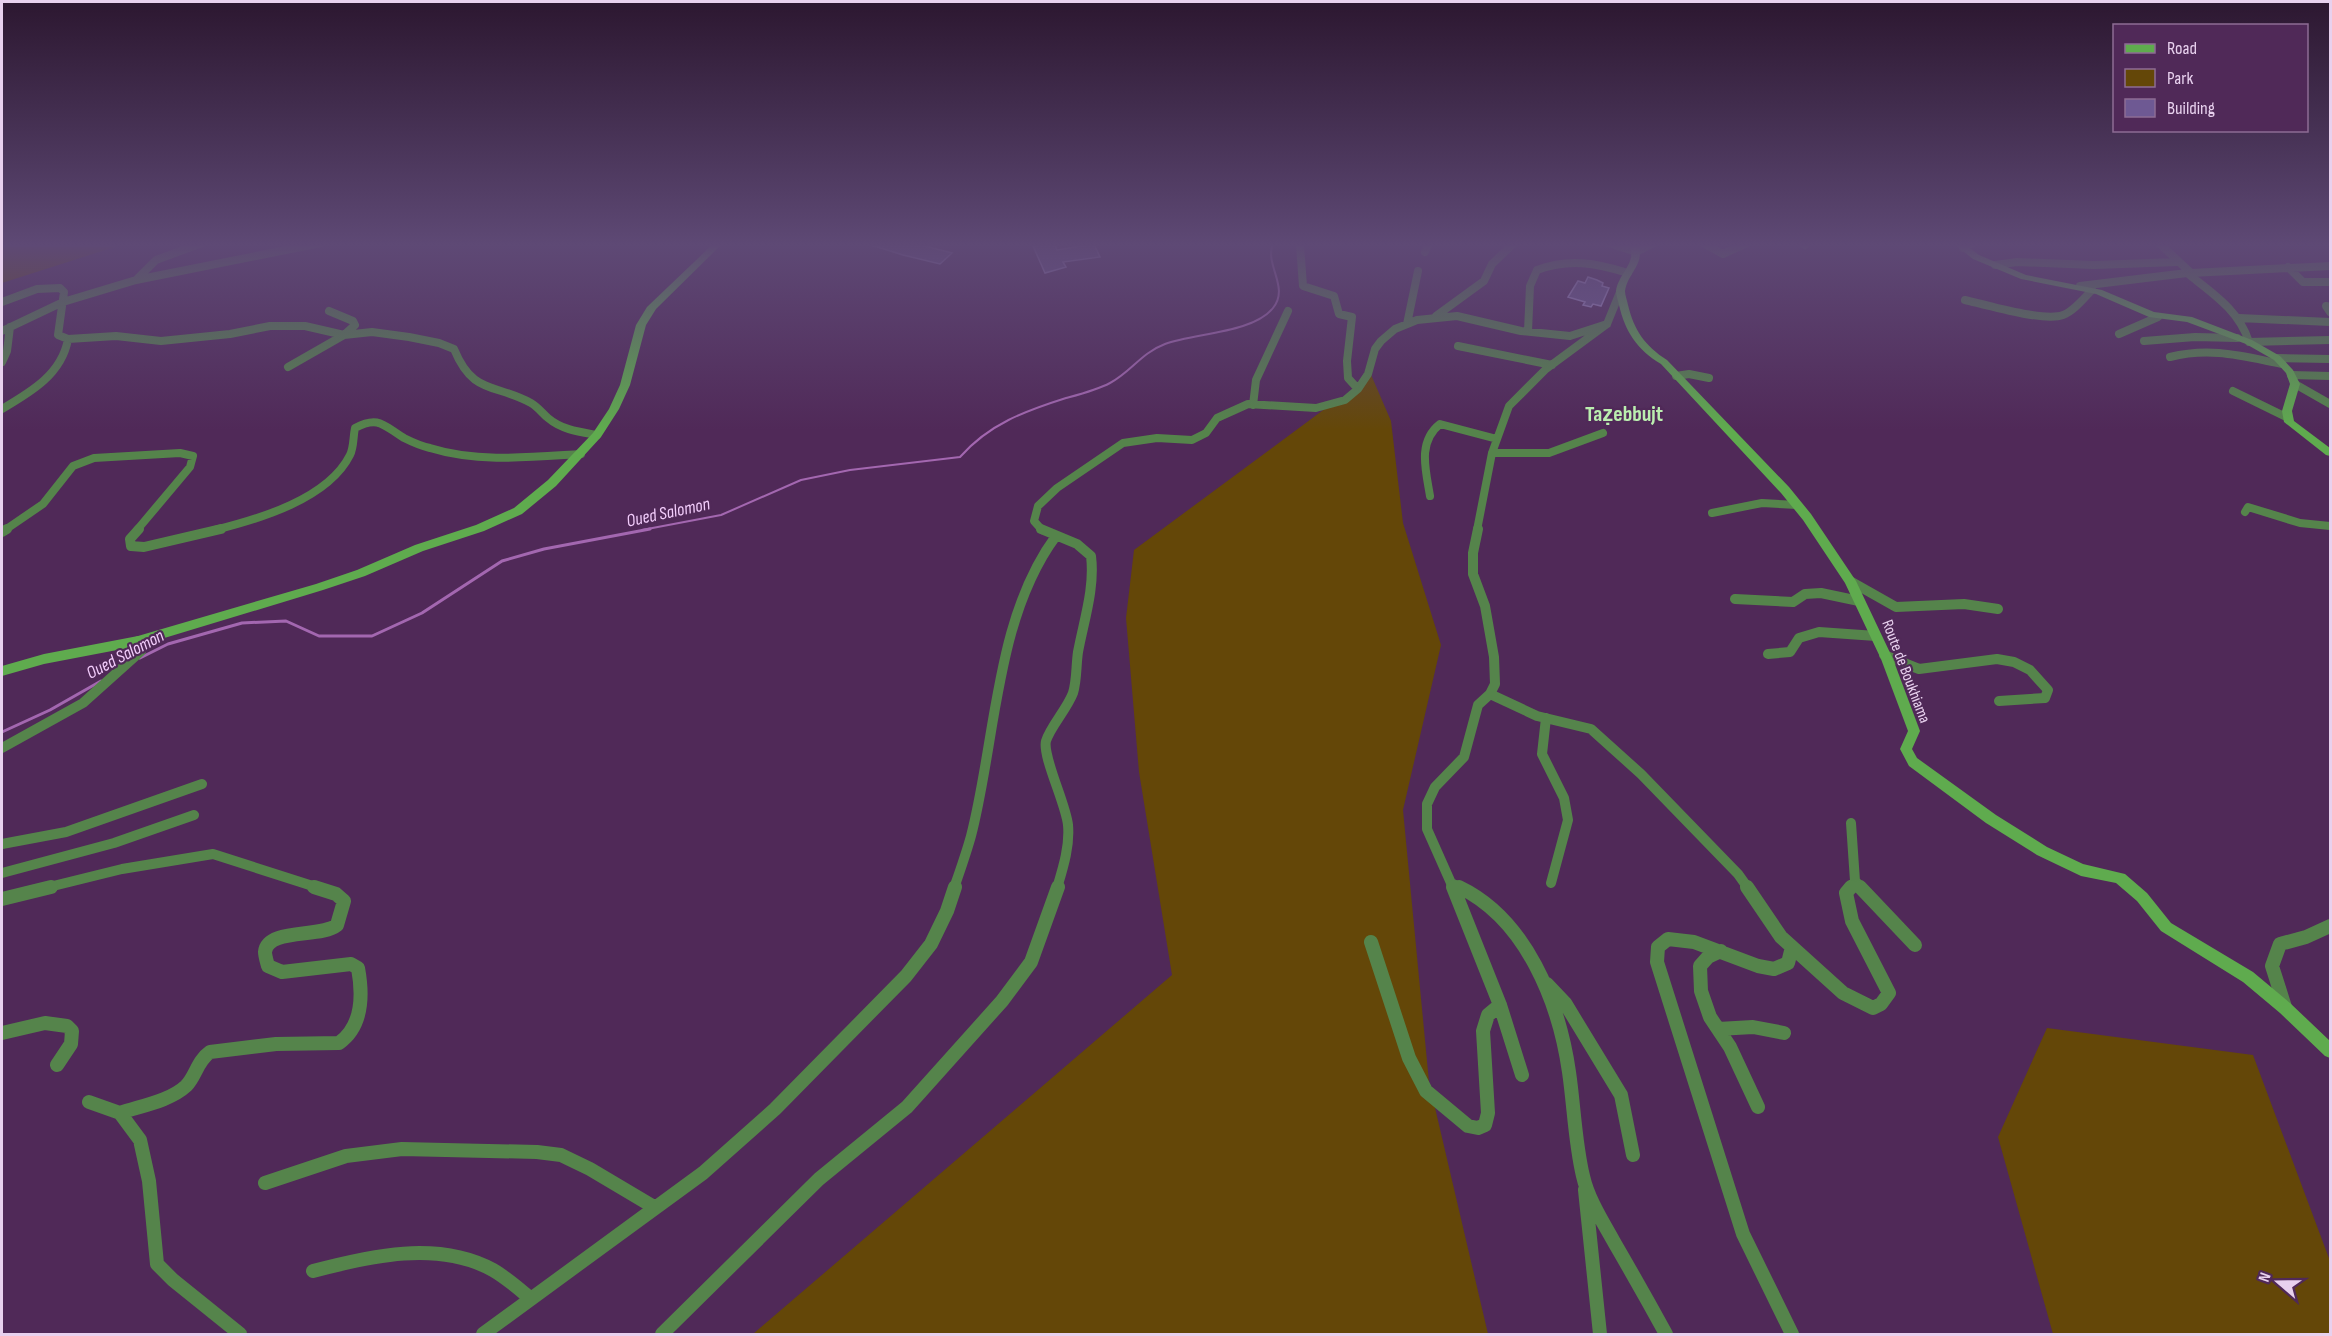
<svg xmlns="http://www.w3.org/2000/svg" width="2332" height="1336" font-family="'Sofia Sans Condensed',sans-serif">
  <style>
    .green { fill: #644708 }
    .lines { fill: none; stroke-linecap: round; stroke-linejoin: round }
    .stream-far1 { stroke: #a367b0; stroke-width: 2 }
    .stream { stroke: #a367b0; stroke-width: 3 }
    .building { fill: #6e5993; stroke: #a993d1; stroke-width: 1.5 }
    .street-far2 { stroke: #55844b; stroke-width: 8 }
    .street-far1 { stroke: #55844b; stroke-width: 10 }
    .street { stroke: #55844b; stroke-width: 14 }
    .secondary { fill: #5fab4e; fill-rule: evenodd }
    .labels { text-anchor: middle; stroke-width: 4.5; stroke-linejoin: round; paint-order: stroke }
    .street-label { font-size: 16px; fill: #e8d1ee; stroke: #502958 }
    .water-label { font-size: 18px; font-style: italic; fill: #f3cdfc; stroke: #502958 }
    .district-label { font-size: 22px; font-weight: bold; fill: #baeeaf; stroke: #502958 }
  </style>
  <rect width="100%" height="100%" fill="#502958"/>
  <path class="green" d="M 2,243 L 124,243 L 124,244 L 2,283 Z
    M 1369,370 L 1391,421 L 1403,523 L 1441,645 L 1403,810 L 1429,1082 L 1488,1334 L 753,1334 L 1172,975 L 1139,772 L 1126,618 L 1134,550 L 1330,405 L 1345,400 Z
    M 2047,1028 L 2253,1055 L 2330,1261 L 2330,1334 L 2053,1334 L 1998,1137 Z"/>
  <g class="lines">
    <path class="stream-far1" d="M 642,530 L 721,515 L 801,480 L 850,470 L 960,457 C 989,424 1025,411 1066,398 C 1081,394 1097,390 1110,383 C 1131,372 1141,353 1165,344 C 1195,333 1253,333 1273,308 C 1290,287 1264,265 1273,243"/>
    <path class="stream" d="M 140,658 L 168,644 L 242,623 L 286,621 L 319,636 L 372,636 L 422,613 L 502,561 L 544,549 L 650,529
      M 2,732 L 50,710 L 101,681"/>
  </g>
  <path class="building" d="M 871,243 L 908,243 L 919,246 L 921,245 L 952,253 L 940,264 L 903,255 L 871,245 Z
    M 1054,243 L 1057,250 L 1094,244 L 1100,257 L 1063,262 L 1066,267 L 1045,273 L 1033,246 Z
    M 1588,277 L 1597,280 L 1603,283 L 1602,286 L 1609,288 L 1601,306 L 1593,304 L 1591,307 L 1583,305 L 1585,302 L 1568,297 L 1578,281 L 1585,283 Z"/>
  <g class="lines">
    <path class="street-far2" d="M 1302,243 L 1300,245 L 1303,286 L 1334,296 L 1339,314 L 1352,317 L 1347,361 L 1348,378 L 1358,389
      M 1609,243 L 1636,252 L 1654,243
      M 1703,243 L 1723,254 L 1747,243
      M 1802,243 L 1805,245
      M 2159,243 L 2191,273 L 2187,273 C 2212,293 2239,310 2249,342 L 2330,340
      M 1963,248 L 1973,243
      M 1425,252 L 1429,243
      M 1995,265 L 2017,262 L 2094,265 L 2177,262
      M 2288,267 L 2303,282 L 2330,282
      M 2191,273 L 2330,266
      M 136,280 L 156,260 L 202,243
      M 2080,286 L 2187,273
      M 1965,300 C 1986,305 2044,322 2063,315 C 2074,311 2084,298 2092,290
      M 2,302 L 37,289 L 60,288 L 64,292 L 58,335 L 68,339 L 116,336 L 161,341 L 230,334 L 270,326 L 305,326 L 344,335 L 372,332 L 409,337 L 439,343 L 454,349 C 473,395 494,383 531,403 C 538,407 542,413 548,418 C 562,430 580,432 597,435
      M 2330,307 L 2326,306 L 2330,312
      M 1436,316 L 1484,281 L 1492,264 L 1514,243
      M 2239,318 L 2330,322
      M 1407,324 L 1418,271
      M 2,331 L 63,302 L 136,280 L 321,243
      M 1528,331 L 1530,286 L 1537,270 C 1569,258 1596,263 1628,273
      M 2119,334 L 2158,317
      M 2144,341 L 2195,337 L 2237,338
      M 1458,346 L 1552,365
      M 2170,357 C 2211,347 2241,356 2282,364
      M 2277,358 L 2330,359
      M 2,362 L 7,351 L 10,327
      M 288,367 L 344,335 L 355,325 L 353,321 L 329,311
      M 2291,375 L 2330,376
      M 1676,376 L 1689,374 L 1709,378
      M 2295,384 L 2330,404
      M 2233,391 L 2288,418
      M 1253,405 L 1256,380 L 1288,311
      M 2,409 C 31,392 62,374 68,339
      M 1492,453 L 1549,453 L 1603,433
      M 1430,496 C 1426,471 1417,442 1440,424 L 1497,439
      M 2245,512 L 2248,507 L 2300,523 L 2330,526
      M 1712,513 L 1762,503 L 1797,505
      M 5,530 L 43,504 L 73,466 L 94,458 L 180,453 L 193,456 L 190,467 L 137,530
      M 215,530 C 259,519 328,499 350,455 C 354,447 353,437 355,428 C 379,415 384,426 404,438 C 412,442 421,446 430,448 C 478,463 532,457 581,454
      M 1042,530 L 1034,521 L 1038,506 L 1057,488 L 1123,443 L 1157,438 L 1192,440 L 1206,433 L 1217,418 L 1248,404 L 1316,408 L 1345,400 L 1358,389 L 1368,374 L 1375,349 L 1381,341 L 1395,329 L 1417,320 L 1457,316 L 1521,331 L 1570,336 L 1607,324
      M 1477,530 L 1492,453 L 1509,406 L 1546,369 L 1607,324 L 1620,292"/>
    <path class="street-far1" d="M 139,529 L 130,539 L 131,546 L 144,547 L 221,529
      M 1041,529 L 1077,544 L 1091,556 C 1095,588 1084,620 1078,652 C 1076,665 1077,680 1073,693 C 1067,709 1050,727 1046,741 C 1042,756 1066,804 1068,825 C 1070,846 1063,868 1057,888
      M 2,532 L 7,529
      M 1850,581 L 1896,607 L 1964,604 L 1998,609
      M 1735,599 L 1793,602 L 1805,594 L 1821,593 L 1859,601
      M 1768,654 L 1790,652 L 1799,638 L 1819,632 L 1876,636
      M 1884,655 L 1919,669 L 1997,659 L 2014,662 L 2030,670 L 2048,690 L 2045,698 L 1999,701
      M 1490,694 L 1537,716 L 1591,729 L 1641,774 L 1738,874 L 1748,888
      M 1546,718 L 1542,754 L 1564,798 L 1568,820 L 1551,883
      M 2,748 L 83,703 L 141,651 L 138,641
      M 2,844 L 66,832 L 202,784
      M 2,873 L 114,843 L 194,815
      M 1855,881 L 1862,888
      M 1451,883 L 1453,888
      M 45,888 L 122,869 L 213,854 L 319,888
      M 954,888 C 960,871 966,854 971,836 C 996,740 995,618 1056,536
      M 1462,888 L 1451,883 L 1427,829 L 1427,804 L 1435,787 L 1464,757 L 1478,705 L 1490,694 L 1495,684 L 1494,657 L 1485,606 L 1473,574 L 1473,553 L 1478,529
      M 1849,888 L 1855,881 L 1851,823"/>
    <path class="street" d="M 1453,887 L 1500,1005 L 1522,1075
      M 1459,887 C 1526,919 1559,1002 1569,1072 C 1574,1106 1575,1143 1583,1176 C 1588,1199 1603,1222 1614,1242 C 1632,1273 1649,1303 1666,1334
      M 1747,887 L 1781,937 L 1843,993 L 1873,1008 L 1881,1004 L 1889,993 L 1852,921 L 1846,893 L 1851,887
      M 1860,887 L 1915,945
      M 2,899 L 51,887
      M 1371,942 L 1409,1058 L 1426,1091 L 1468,1126 L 1478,1128 L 1485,1125 L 1488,1113 L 1483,1031 L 1488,1015 L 1500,1005
      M 1792,947 L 1788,963 L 1774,969 L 1758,966 L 1694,942 L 1668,939 L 1658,947 L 1657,962 L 1743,1234 L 1792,1334
      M 1721,951 L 1708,957 L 1700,966 L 1701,991 L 1710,1017 L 1730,1047 L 1758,1107
      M 1547,984 L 1565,1003 L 1621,1095 L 1633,1155
      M 2285,1007 L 2272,966 L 2280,944 L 2306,937 L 2330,926
      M 1718,1029 L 1753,1027 L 1784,1033
      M 2,1033 L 45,1023 L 67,1026 L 72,1031 L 71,1044 L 57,1065
      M 89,1102 L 120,1113 L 140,1140 L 149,1181 L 157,1264 L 173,1280 L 240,1334
      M 120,1113 C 140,1106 170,1101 186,1086 C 196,1076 197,1061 210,1052 L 276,1044 L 339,1043 C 363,1026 363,995 358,968 L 351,964 L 282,972 L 268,966 C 267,962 265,956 265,952 C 267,928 321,938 337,925 L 344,901 L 336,894 L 314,887
      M 265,1183 L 346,1156 L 402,1149 L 537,1152 L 561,1155 L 590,1169 L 654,1207
      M 1585,1190 L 1600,1334
      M 313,1271 C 370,1256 438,1240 493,1270 C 507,1278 518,1288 530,1298
      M 483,1334 L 703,1173 L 775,1109 L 906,976 L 931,944 L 947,911 L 955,887
      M 662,1334 L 819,1179 L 907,1107 L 1002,1001 L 1031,962 L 1058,887"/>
    <path class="secondary" d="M 714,243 L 723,243 L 656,309 L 646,325 L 630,385 L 619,409 L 601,437 L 556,486 L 522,514 L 484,531 L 423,551 L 365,576 L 323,590 L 138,646 L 44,664 L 2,676 L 2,666 L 44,654 L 138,636 L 316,584 L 357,570 L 415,545 L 476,525 L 514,508 L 548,480 L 593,433 L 609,409 L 620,385 L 636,325 L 647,307 Z
      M 1629,243 L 1637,243 C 1647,263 1628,272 1625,291 C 1625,295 1627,300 1628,305 C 1634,330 1645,346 1667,360 L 1789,487 L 1811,514 L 1856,581 L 1893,659 L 1920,731 L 1912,749 L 1917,758 L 1996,815 L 2047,847 L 2083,864 L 2125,874 L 2147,893 L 2171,923 L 2253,972 L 2290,1003 L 2330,1041 L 2330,1058 L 2325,1056 L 2280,1013 L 2243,982 L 2161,931 L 2137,901 L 2116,883 L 2081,876 L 2037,855 L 1986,823 L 1909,766 L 1900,749 L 1908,731 L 1881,659 L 1845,583 L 1803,520 L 1781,493 L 1661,364 C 1637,350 1625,331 1619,305 C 1618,300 1616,295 1616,291 C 1619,272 1638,263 1629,243 Z
      M 1953,243 L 1963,243 L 1979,255 L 2026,275 L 2102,290 L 2154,312 L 2192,317 L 2252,340 L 2280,356 L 2293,370 L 2300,384 L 2292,411 L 2294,421 L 2330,448 L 2330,456 L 2326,455 L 2284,422 L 2282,411 L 2290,384 L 2286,373 L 2274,360 L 2246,344 L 2187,322 L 2149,317 L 2096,294 L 2021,279 L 1973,259 Z"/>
  </g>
  <linearGradient id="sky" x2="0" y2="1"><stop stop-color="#2c1730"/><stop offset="0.57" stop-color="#5e4975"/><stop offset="1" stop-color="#5e4975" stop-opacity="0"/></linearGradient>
  <rect width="2332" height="430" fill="url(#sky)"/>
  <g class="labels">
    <g class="street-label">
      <text transform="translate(1907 671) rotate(69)" y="6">Route de Boukhiama</text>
    </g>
    <g class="water-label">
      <text transform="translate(668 512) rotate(-12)" y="6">Oued Salomon</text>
      <text transform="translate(125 654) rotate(-28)" y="6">Oued Salomon</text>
    </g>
    <g class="district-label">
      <text x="1624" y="421">Taẓebbujt</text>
    </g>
  </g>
  <rect width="2332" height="1336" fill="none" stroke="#e8d1ee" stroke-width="6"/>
  <rect x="2113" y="24" width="195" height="108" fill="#502958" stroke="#8d6c94" stroke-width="1.5"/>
  <rect x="2125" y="44" width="30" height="9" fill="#5fab4e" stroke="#8d6c94" stroke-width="1.5"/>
  <text x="2167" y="54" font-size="18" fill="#e8d1ee">Road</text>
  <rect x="2125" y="69" width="30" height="18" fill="#644708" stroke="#8d6c94" stroke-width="1.5"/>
  <text x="2167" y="84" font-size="18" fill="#e8d1ee">Park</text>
  <rect x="2125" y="99" width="30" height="18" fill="#6e5993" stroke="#8d6c94" stroke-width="1.5"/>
  <text x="2167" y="114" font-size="18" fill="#e8d1ee">Building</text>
  <g transform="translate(2278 1282) rotate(290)" stroke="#502958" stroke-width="4.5" paint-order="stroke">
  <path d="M0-4.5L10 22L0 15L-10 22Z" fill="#e8d1ee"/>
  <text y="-9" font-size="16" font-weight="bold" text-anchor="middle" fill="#e8d1ee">N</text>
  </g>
</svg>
